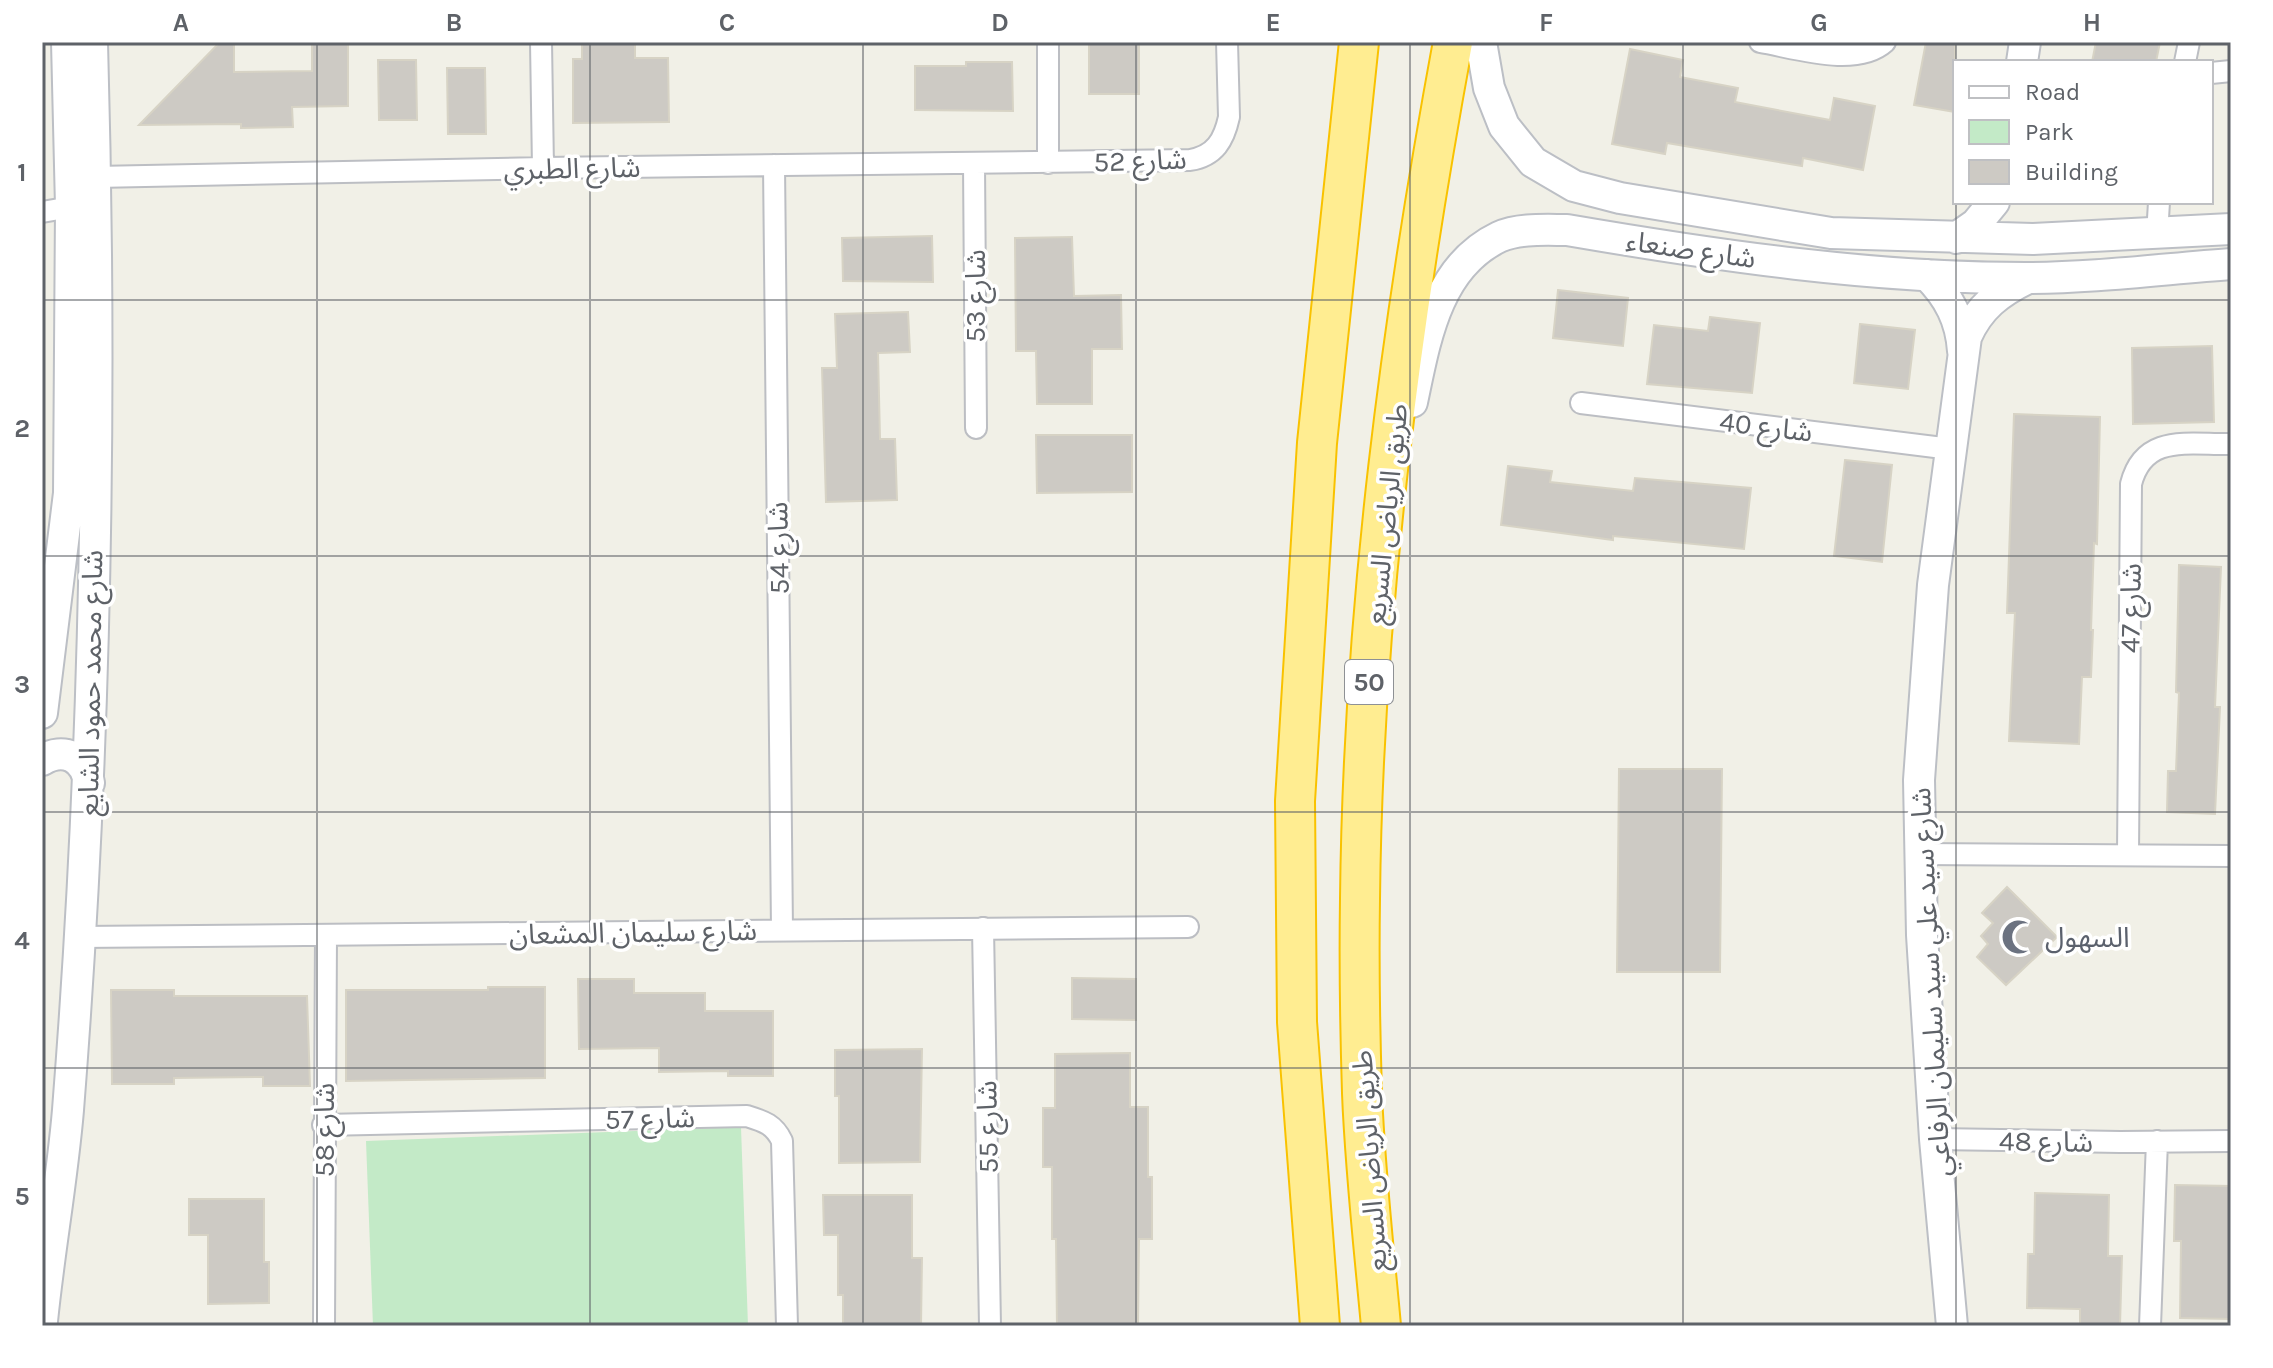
<svg xmlns="http://www.w3.org/2000/svg" width="2273" height="1368" font-family="Karla,'Noto Sans Arabic',sans-serif">
  <style>
    .green { fill: #c3eac7 }
    .building { fill: #cdcac4; stroke: #d7d3c5; stroke-width: 2 }
    .lines { fill: none; stroke-linecap: round; stroke-linejoin: round }
    .street-casing { stroke: #bcbec3; stroke-width: 24 }
    .secondary-casing { stroke: #bcbfc5; stroke-width: 34 }
    .highway-casing { stroke: #f9c200; stroke-width: 42 }
    .street { stroke: #fff; stroke-width: 20 }
    .secondary { stroke: #fff; stroke-width: 30 }
    .highway { stroke: #ffed91; stroke-width: 38 }
    .grid { fill: none; stroke: #5e6268; stroke-width: 2; stroke-opacity: 0.55 }
    .labels { text-anchor: middle; stroke-width: 7; stroke-linejoin: round; paint-order: stroke }
    .shield { fill: #fff; stroke: #8e9195; stroke-width: 2 }
    .shield-label { font-size: 26px; font-weight: bold; fill: #5e6268 }
    .street-label { font-size: 28px; fill: #5e6268; stroke: #fff }
    .worship-label { font-size: 28px; fill: #5b616d; stroke: #fff; text-anchor: start }
    .neatline { fill: none; stroke: #5e6268; stroke-width: 3 }
    .grid-label { font-size: 26px; text-anchor: middle; font-weight: bold; fill: #5e6268 }
  </style>
  <rect width="100%" height="100%" fill="#f1f0e7"/>
  <path class="green" d="M 741,1127 L 748,1326 L 373,1326 L 366,1141 Z"/>
  <path class="building" d="M 220,42 L 234,42 L 234,72 L 312,71 L 312,44 L 348,44 L 348,106 L 292,107 L 293,127 L 241,128 L 241,124 L 139,125 Z
    M 582,42 L 635,42 L 635,58 L 668,58 L 669,122 L 573,123 L 573,59 L 582,59 Z
    M 1089,42 L 1139,42 L 1139,94 L 1089,94 Z
    M 1926,42 L 1955,42 L 1955,112 L 1914,105 Z
    M 2096,42 L 2160,42 L 2156,62 L 2092,62 Z
    M 1630,49 L 1683,60 L 1680,77 L 1738,88 L 1735,102 L 1830,120 L 1834,98 L 1875,106 L 1863,170 L 1803,158 L 1802,166 L 1667,143 L 1665,154 L 1612,144 Z
    M 378,60 L 416,60 L 417,120 L 379,120 Z
    M 966,62 L 1012,62 L 1013,111 L 915,110 L 915,66 L 966,66 Z
    M 447,68 L 485,68 L 486,134 L 448,134 Z
    M 932,236 L 933,282 L 843,281 L 842,238 Z
    M 1072,237 L 1074,296 L 1121,295 L 1122,349 L 1092,349 L 1092,404 L 1037,404 L 1036,351 L 1016,351 L 1015,238 Z
    M 1558,290 L 1628,298 L 1623,346 L 1553,338 Z
    M 908,312 L 910,352 L 878,353 L 880,439 L 895,439 L 897,500 L 826,502 L 822,368 L 837,368 L 835,314 Z
    M 1710,317 L 1760,323 L 1752,393 L 1647,384 L 1654,325 L 1708,331 Z
    M 1860,324 L 1915,330 L 1908,389 L 1854,383 Z
    M 2212,346 L 2214,422 L 2133,424 L 2132,348 Z
    M 2014,414 L 2100,417 L 2097,544 L 2094,543 L 2091,630 L 2093,630 L 2091,677 L 2082,677 L 2079,744 L 2009,741 L 2015,613 L 2007,613 Z
    M 1036,435 L 1132,435 L 1132,492 L 1037,493 Z
    M 1845,460 L 1892,465 L 1882,562 L 1834,556 Z
    M 1508,466 L 1552,471 L 1550,482 L 1633,491 L 1635,478 L 1751,488 L 1744,549 L 1613,536 L 1613,540 L 1501,525 Z
    M 2179,565 L 2221,567 L 2215,707 L 2220,707 L 2215,814 L 2167,812 L 2168,771 L 2176,771 L 2179,693 L 2176,692 Z
    M 1619,769 L 1722,769 L 1720,972 L 1617,972 Z
    M 2007,887 L 2057,937 L 2006,985 L 1977,957 L 1988,944 L 1981,936 L 1993,923 L 1982,913 Z
    M 1072,978 L 1136,979 L 1136,1020 L 1072,1019 Z
    M 578,979 L 634,979 L 634,993 L 705,993 L 705,1011 L 773,1011 L 773,1076 L 728,1076 L 728,1071 L 659,1072 L 659,1048 L 579,1049 Z
    M 488,987 L 545,987 L 545,1078 L 346,1081 L 346,990 L 488,990 Z
    M 111,990 L 174,990 L 174,996 L 307,996 L 310,1086 L 263,1086 L 263,1077 L 174,1078 L 174,1084 L 112,1084 Z
    M 922,1049 L 920,1162 L 839,1163 L 839,1096 L 835,1096 L 835,1050 Z
    M 1130,1053 L 1130,1107 L 1148,1107 L 1148,1177 L 1152,1177 L 1152,1239 L 1139,1239 L 1138,1326 L 1057,1326 L 1056,1239 L 1052,1239 L 1052,1167 L 1043,1167 L 1043,1108 L 1055,1108 L 1055,1054 Z
    M 2175,1185 L 2231,1186 L 2231,1319 L 2180,1318 L 2181,1241 L 2174,1241 Z
    M 2035,1193 L 2109,1195 L 2108,1256 L 2122,1256 L 2120,1326 L 2080,1326 L 2080,1309 L 2027,1308 L 2028,1254 L 2034,1254 Z
    M 823,1195 L 912,1195 L 912,1258 L 922,1258 L 921,1326 L 843,1326 L 843,1295 L 838,1295 L 838,1235 L 824,1235 Z
    M 189,1199 L 264,1199 L 264,1262 L 269,1262 L 269,1303 L 208,1304 L 208,1235 L 189,1235 Z"/>
  <g class="lines">
    <g class="street-casing">
      <path id="street" d="M 541,42 L 543,168
        M 1760,42 C 1796,48 1856,68 1885,42
        M 2185,62 L 2189,42
        M 2211,73 L 2231,71
        M 974,163 L 976,428
        M 1048,163 L 1048,42
        M 774,165 L 782,930
        M 96,177 L 543,168 L 1190,160 C 1215,156 1224,140 1229,117 L 1227,42
        M 42,212 L 71,207
        M 2157,235 L 2159,202
        M 1581,403 L 1951,449
        M 1919,854 L 2231,856
        M 2128,854 L 2131,484 C 2144,433 2189,445 2231,444
        M 983,928 L 990,1326
        M 79,937 L 1188,927
        M 323,1125 L 747,1116 C 763,1121 774,1124 782,1141 L 787,1326
        M 1935,1139 L 2120,1142 L 2231,1141
        M 324,1326 L 326,935
        M 2150,1326 L 2157,1141"/>
    </g>
    <g class="secondary-casing">
      <path id="secondary" d="M 1481,42 L 1489,88 L 1504,126 L 1533,162 L 1574,186 L 1620,198 L 1831,233 L 2033,239 L 2231,229
        M 2022,62 L 2025,42
        M 1956,238 L 1976,224 L 1994,202
        M 1927,275 C 1949,297 1961,320 1963,351
        M 1412,402 C 1425,341 1436,267 1499,237 C 1519,228 1546,230 1567,230 C 1719,256 1871,278 2025,278 C 2093,278 2163,269 2231,264
        M 42,713 L 69,493 L 71,207 L 67,42
        M 42,760 C 64,747 85,757 89,783
        M 42,1321 C 49,1251 62,1181 68,1110 C 96,755 102,398 92,42
        M 1952,1326 L 1935,1139 L 1922,935 L 1919,780 L 1933,585 L 1966,337 C 1979,307 1999,292 2028,278"/>
    </g>
    <g class="highway-casing">
      <path id="highway" d="M 1320,1326 L 1297,1022 L 1295,801 L 1317,443 L 1359,42
        M 1381,1326 C 1374,1249 1365,1171 1362,1093 C 1360,1029 1359,963 1360,899 C 1363,611 1401,324 1453,42"/>
    </g>
    <use href="#street" class="street"/>
    <use href="#secondary" class="secondary"/>
    <use href="#highway" class="highway"/>
  </g>
  <path class="grid" d="M 317,42 L 317,1326M 590,42 L 590,1326M 863,42 L 863,1326M 1136,42 L 1136,1326M 1410,42 L 1410,1326M 1683,42 L 1683,1326M 1956,42 L 1956,62M 1956,202 L 1956,1326M 42,300 L 2231,300M 42,556 L 2231,556M 42,812 L 2231,812M 42,1068 L 2231,1068"/>
  <defs>
    <g id="mosque-bare" transform="scale(2.76)"><path d="M3.5-4.9A6 6 0 1 0 3.5 4.9A5 5 0 1 1 3.5-4.9Z" fill="#6b7280" stroke="#fff" stroke-width="2.5" paint-order="stroke"/></g>
  </defs>
  <g fill-rule="evenodd">
    <use href="#mosque-bare" x="2019" y="937"/>
  </g>
  <g class="labels">
    <rect class="shield" x="1345" y="660" width="48" height="44" rx="6"/>
    <g class="shield-label">
      <text x="1369" y="691">50</text>
    </g>
    <g class="street-label">
      <text transform="translate(1140 160) rotate(-2)" y="10">شارع 52</text>
      <text transform="translate(572 168) rotate(-1)" y="10">شارع الطبري</text>
      <text transform="translate(1691 249) rotate(8)" y="10">شارع صنعاء</text>
      <text transform="translate(975 296) rotate(-90)" y="10">شارع 53</text>
      <text transform="translate(1766 426) rotate(7)" y="10">شارع 40</text>
      <text transform="translate(1386 514) rotate(-84)" y="10">طريق الرياض السريع</text>
      <text transform="translate(778 548) rotate(-91)" y="10">شارع 54</text>
      <text transform="translate(2130 608) rotate(-89)" y="10">شارع 47</text>
      <text transform="translate(90 683) rotate(-89)" y="10">شارع محمد حمود الشايع</text>
      <text transform="translate(633 932) rotate(-1)" y="10">شارع سليمان المشعان</text>
      <text transform="translate(1930 982) rotate(-93)" y="10">شارع سيد علي سيد سليمان الرفاعي</text>
      <text transform="translate(650 1118) rotate(-1)" y="10">شارع 57</text>
      <text transform="translate(987 1127) rotate(-91)" y="10">شارع 55</text>
      <text transform="translate(324 1130) rotate(-90)" y="10">شارع 58</text>
      <text transform="translate(2046 1141) rotate(1)" y="10">شارع 48</text>
      <text transform="translate(1369 1161) rotate(-94)" y="10">طريق الرياض السريع</text>
    </g>
    <g class="worship-label">
      <text x="2045" y="947">السهول</text>
    </g>
  </g>
  <rect width="2273" height="1368" fill="none" stroke="#ffffff" stroke-width="88"/>
  <rect x="1953" y="60" width="260" height="144" fill="#ffffff" stroke="#bfc0c3" stroke-width="2"/>
  <rect x="1969" y="86" width="40" height="12" fill="#ffffff" stroke="#bfc0c3" stroke-width="2"/>
  <text x="2025" y="100" font-size="24" fill="#5e6268">Road</text>
  <rect x="1969" y="120" width="40" height="24" fill="#c3eac7" stroke="#bfc0c3" stroke-width="2"/>
  <text x="2025" y="140" font-size="24" fill="#5e6268">Park</text>
  <rect x="1969" y="160" width="40" height="24" fill="#cdcac4" stroke="#bfc0c3" stroke-width="2"/>
  <text x="2025" y="180" font-size="24" fill="#5e6268">Building</text>
  <rect x="44" y="44" width="2185" height="1280" class="neatline"/>
  <g class="grid-label">
    <text x="181" y="31">A</text>
    <text x="454" y="31">B</text>
    <text x="727" y="31">C</text>
    <text x="1000" y="31">D</text>
    <text x="1273" y="31">E</text>
    <text x="1546" y="31">F</text>
    <text x="1819" y="31">G</text>
    <text x="2092" y="31">H</text>
    <text x="22" y="181">1</text>
    <text x="22" y="437">2</text>
    <text x="22" y="693">3</text>
    <text x="22" y="949">4</text>
    <text x="22" y="1205">5</text>
  </g>
</svg>
